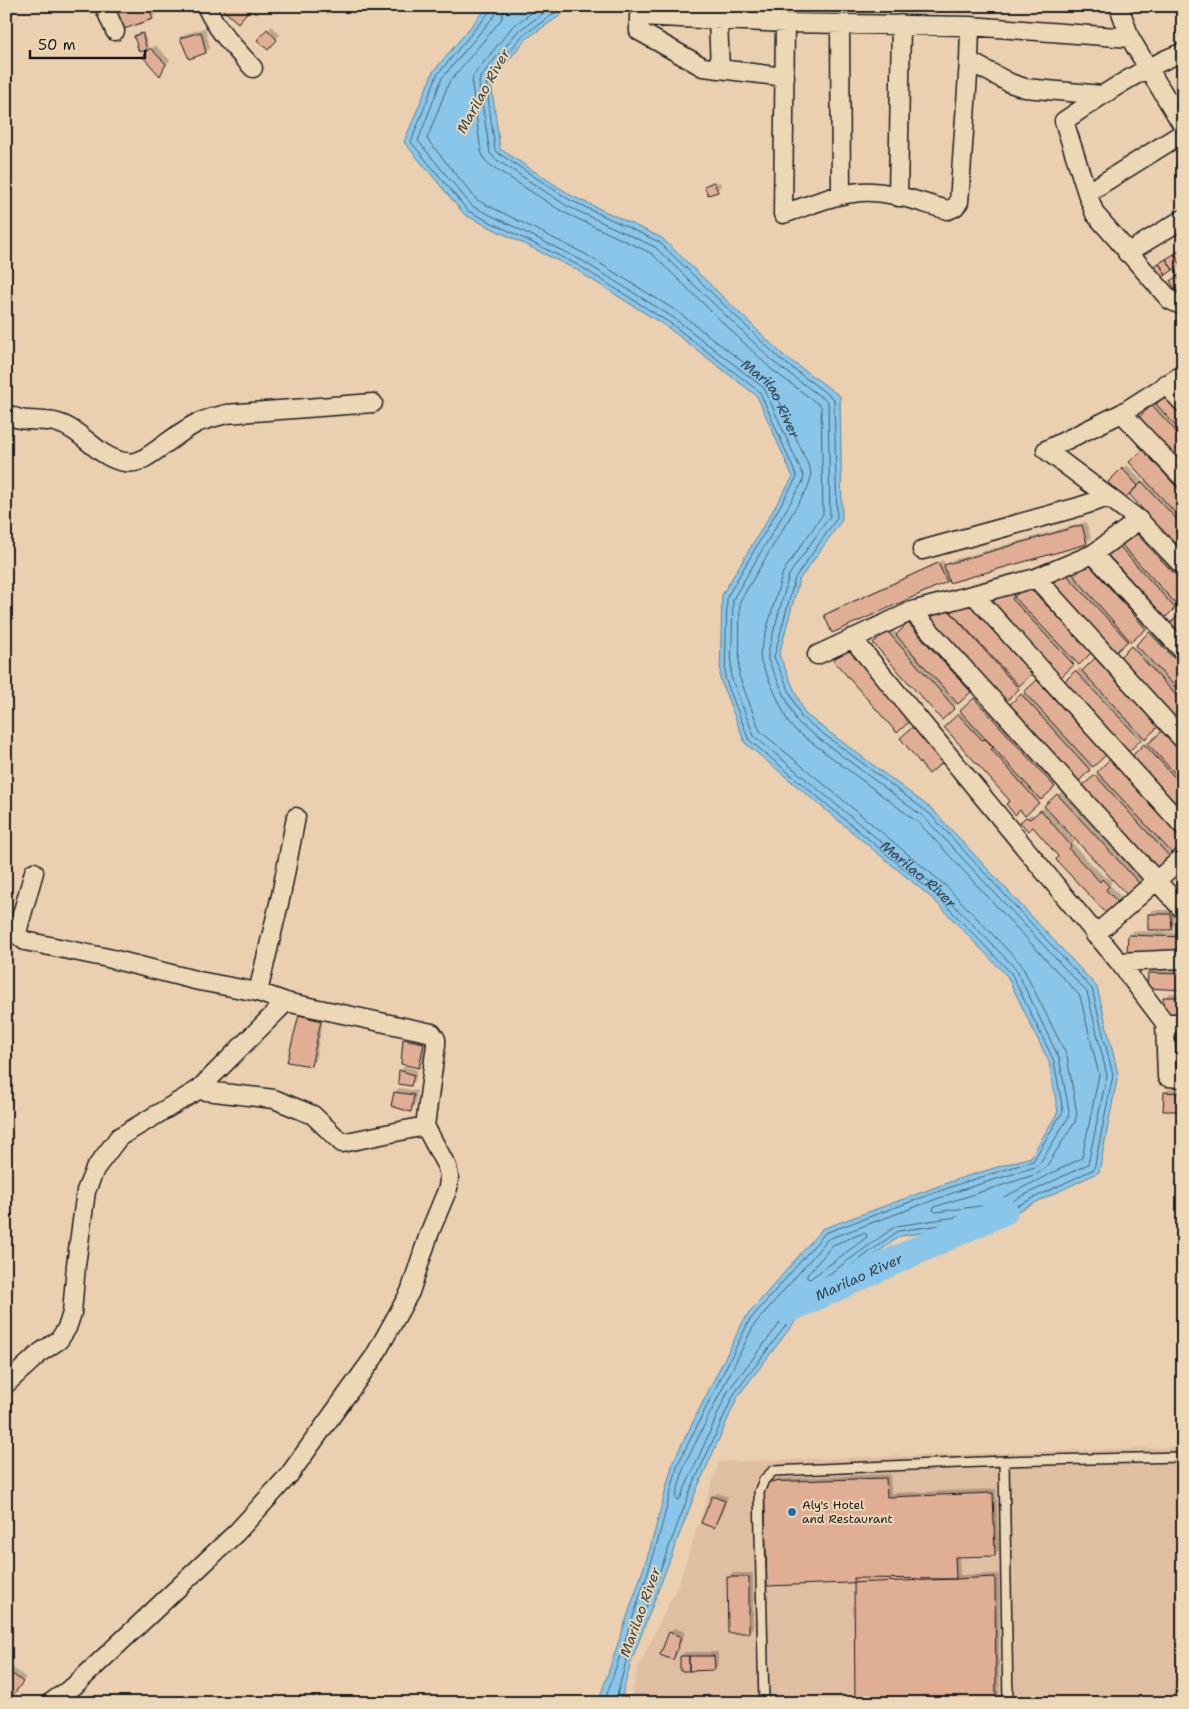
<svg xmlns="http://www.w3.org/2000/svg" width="1189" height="1709" font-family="'Shantell Sans',sans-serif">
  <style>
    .built { fill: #dfbea2 }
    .water { fill: #89c6e9; stroke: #5d8297 }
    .shadow { fill: #0003 }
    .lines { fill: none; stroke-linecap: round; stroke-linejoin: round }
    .shore { stroke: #48606e; stroke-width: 1 }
    .river { stroke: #89c6e9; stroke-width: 28 }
    .building { fill: #e0ad95; stroke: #1c1c1c }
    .lane-casing { stroke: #1c1c1c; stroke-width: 12 }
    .street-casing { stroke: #1c1c1c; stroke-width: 21 }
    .lane { stroke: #ecd7b6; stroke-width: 9 }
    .street { stroke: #ecd7b6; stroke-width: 18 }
    .poi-dot { fill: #1f6fb2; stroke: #ecd7b6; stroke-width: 2 }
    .labels { text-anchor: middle; stroke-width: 4; stroke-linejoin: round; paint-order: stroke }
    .poi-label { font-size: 12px; fill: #1c1c1c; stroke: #ecd7b6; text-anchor: start }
    .water-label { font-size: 14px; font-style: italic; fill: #37464f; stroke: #ecd7b6 }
  </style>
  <rect width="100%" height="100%" fill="#eacfb0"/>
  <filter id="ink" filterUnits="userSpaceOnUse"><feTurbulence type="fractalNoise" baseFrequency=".02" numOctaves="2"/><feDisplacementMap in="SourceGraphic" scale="10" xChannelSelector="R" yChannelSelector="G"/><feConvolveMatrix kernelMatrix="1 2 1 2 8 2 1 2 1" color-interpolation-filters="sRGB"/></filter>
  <g filter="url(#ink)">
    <path class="built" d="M 1183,1447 L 1183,1703 L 630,1703 L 638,1668 L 679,1583 L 719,1462 Z"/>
    <path class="water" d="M 488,6 L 574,6 L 526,39 L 491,82 L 500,149 L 572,196 L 662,238 L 783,355 L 840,396 L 842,520 L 799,580 L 779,655 L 805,714 L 933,810 L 1097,987 L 1118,1074 L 1099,1172 L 993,1223 L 900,1236 L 810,1302 L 738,1396 L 696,1491 L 632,1659 L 620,1703 L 598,1703 L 650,1549 L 673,1462 L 745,1318 L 822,1229 L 958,1179 L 1031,1157 L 1058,1112 L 1049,1062 L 1007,976 L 933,899 L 745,743 L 720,679 L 722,595 L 793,477 L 757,396 L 667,327 L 575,269 L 465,215 L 404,142 L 433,72 Z"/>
    <path class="shadow" d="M 123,6 L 154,6 L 156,13 L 152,18 L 116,11 Z
      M 272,26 L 280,35 L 268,48 L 259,40 Z
      M 205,28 L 210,48 L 206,52 L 181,38 L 185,34 Z
      M 144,32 L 148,47 L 146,48 L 135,36 Z
      M 155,45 L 170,60 L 160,74 L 144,56 Z
      M 719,179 L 709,183 L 709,185 L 720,182 L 721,186 L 717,190 L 706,186 L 710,182 Z
      M 1183,248 L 1183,263 L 1152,268 L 1157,264 Z
      M 1183,400 L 1183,466 L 1140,418 L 1157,402 L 1159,404 Z
      M 1148,447 L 1183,485 L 1183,542 L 1129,492 L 1109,482 L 1127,465 L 1143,482 L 1147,479 L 1131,462 Z
      M 1086,522 L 1091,538 L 1086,543 L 949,577 L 946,580 L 826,615 L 830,611 L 943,560 L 945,565 L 950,561 Z
      M 1138,527 L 1183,575 L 1183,600 L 1162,619 L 1106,558 Z
      M 1093,560 L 1149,624 L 1129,638 L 1115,652 L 1053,585 L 1069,569 L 1075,576 Z
      M 1032,582 L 1095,647 L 1077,660 L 1061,676 L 992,604 L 1012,585 L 1017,591 L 1015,594 L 1017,596 Z
      M 970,595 L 1037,668 L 1003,702 L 930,621 L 950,603 Z
      M 913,620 L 974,687 L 942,718 L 875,643 L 891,628 L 898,635 Z
      M 1154,629 L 1183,660 L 1183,727 L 1121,658 Z
      M 852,645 L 914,716 L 835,660 Z
      M 1100,655 L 1161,722 L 1128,750 L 1064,684 L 1080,668 L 1084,671 Z
      M 1042,676 L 1110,750 L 1077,781 L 1009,707 Z
      M 979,695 L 1058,782 L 1038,802 L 1011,801 L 946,727 Z
      M 1167,728 L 1183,744 L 1183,811 L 1133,757 L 1149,741 L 1151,743 Z
      M 1115,756 L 1183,829 L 1183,846 L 1173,852 L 1157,868 L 1083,787 Z
      M 1062,791 L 1143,878 L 1127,893 L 1069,831 L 1068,833 L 1075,841 L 1073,844 L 1105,878 L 1107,876 L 1112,881 L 1110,885 L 1121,897 L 1106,912 L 1026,818 L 1031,814 L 1035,816 Z
      M 1153,910 L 1175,910 L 1175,924 L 1171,929 L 1149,915 Z
      M 1133,931 L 1183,933 L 1183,953 L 1129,936 Z
      M 1153,969 L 1183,970 L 1183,988 L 1149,973 Z
      M 1169,993 L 1183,993 L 1183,1014 L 1165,998 Z
      M 304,1011 L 324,1016 L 315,1061 L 310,1065 L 300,1015 Z
      M 408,1036 L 428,1039 L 423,1063 L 419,1067 L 404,1040 Z
      M 405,1066 L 417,1070 L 415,1081 L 410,1085 L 400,1071 Z
      M 399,1088 L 417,1091 L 415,1106 L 411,1110 L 395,1092 Z
      M 1169,1089 L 1183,1089 L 1183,1110 L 1165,1093 Z
      M 890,1474 L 891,1493 L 996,1489 L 999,1550 L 994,1555 L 959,1556 L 960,1575 L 999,1574 L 999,1703 L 856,1703 L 855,1581 L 765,1483 L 769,1479 Z
      M 717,1493 L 728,1497 L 718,1523 L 713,1527 L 713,1497 Z
      M 732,1573 L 753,1573 L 753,1628 L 749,1632 L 728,1578 Z
      M 674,1628 L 685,1632 L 677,1654 L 673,1659 L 670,1633 Z
      M 685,1652 L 718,1652 L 718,1665 L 714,1669 L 681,1656 Z
      M 6,1662 L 26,1678 L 6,1703 Z"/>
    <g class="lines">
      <g class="shore">
        <path d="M 491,6 L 490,11 L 437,75 L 411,142 L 468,211 L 578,265 L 670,323 L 760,392 L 797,477 L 727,597 L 725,678 L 749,740 L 936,895 L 1011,973 L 1054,1061 L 1063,1111 L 1033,1161 L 959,1184 L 825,1233 L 749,1321 L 678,1464 L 655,1551 L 604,1703"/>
        <path id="s1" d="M 498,6 L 495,15 L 442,78 L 418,141 L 472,206 L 581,260 L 674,318 L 764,388 L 804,477 L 802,483 L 733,599 L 731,677 L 754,736 L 940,891 L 1016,969 L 1059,1058 L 1069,1110 L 1068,1118 L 1040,1163 L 1035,1167 L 961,1190 L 828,1239 L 754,1325 L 684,1466 L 676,1497 L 678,1500 L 680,1499 L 728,1391 L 803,1293 L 896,1226 L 990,1212 L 1088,1164 L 1107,1075 L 1087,992 L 925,818 L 797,722 L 768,660 L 768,652 L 789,575 L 830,516 L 828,402 L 776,364 L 655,247 L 567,206 L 494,158 L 490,153 L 479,84 L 480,77 L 518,31 L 554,6"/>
        <path id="s2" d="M 505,6 L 501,20 L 449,82 L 427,139 L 477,200 L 585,254 L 678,312 L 769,382 L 774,389 L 810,469 L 811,477 L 808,487 L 740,601 L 739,676 L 760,731 L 945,885 L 1021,964 L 1067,1056 L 1077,1114 L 1075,1122 L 1046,1167 L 1037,1174 L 934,1207 L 933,1210 L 936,1212 L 988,1205 L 1082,1158 L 1099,1075 L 1080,996 L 920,824 L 794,729 L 788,722 L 761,662 L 760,653 L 783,572 L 823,514 L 821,406 L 771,369 L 651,253 L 563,212 L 490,165 L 484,159 L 481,151 L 472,85 L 473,76 L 512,27 L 541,6"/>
        <path d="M 565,6 L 522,36 L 486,80 L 495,151 L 570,200 L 659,242 L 780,359 L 834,399 L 837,518 L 795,578 L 774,657 L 801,717 L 930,814 L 1092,989 L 1113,1075 L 1094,1169 L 992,1218 L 898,1231 L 806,1299 L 734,1394 L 691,1489 L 627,1658 L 615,1703"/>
        <path d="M 864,1233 L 867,1235 L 866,1238 L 810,1279 L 807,1278 L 807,1275 L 833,1245 Z"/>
      </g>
      <path class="river" id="s3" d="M 786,1310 L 1004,1211"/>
    </g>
    <path class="building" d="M 128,6 L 148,6 L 153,19 L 121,30 L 114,11 Z
      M 170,6 L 185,6 L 172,12 Z
      M 224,6 L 251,6 L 252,7 L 238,23 L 222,9 Z
      M 267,29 L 277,40 L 268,50 L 257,40 Z
      M 201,32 L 206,53 L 189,59 L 180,38 Z
      M 142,33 L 147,50 L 139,52 L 134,36 Z
      M 150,48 L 166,64 L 160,76 L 142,56 Z
      M 714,182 L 718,192 L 708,195 L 704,186 Z
      M 1181,249 L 1183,252 L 1183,264 L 1181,265 L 1174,254 Z
      M 1174,254 L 1181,265 L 1173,270 L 1166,259 Z
      M 1166,259 L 1173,270 L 1166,275 L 1159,263 Z
      M 1159,263 L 1166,275 L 1158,280 L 1151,268 Z
      M 1183,272 L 1183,285 L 1177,276 Z
      M 1177,276 L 1183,285 L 1183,288 L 1177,292 L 1170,281 Z
      M 1169,393 L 1183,408 L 1183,434 L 1156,404 Z
      M 1152,405 L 1183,439 L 1183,468 L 1138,418 Z
      M 1143,450 L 1183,494 L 1183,521 L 1129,462 Z
      M 1122,468 L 1138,486 L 1124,499 L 1108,482 Z
      M 1142,482 L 1183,526 L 1183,544 L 1178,548 L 1129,494 Z
      M 1082,525 L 1087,544 L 949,583 L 944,565 Z
      M 1133,530 L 1183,583 L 1183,601 L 1178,606 L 1120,543 Z
      M 1118,545 L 1175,608 L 1162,621 L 1104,558 Z
      M 938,563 L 947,582 L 832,633 L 824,615 Z
      M 1088,563 L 1146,629 L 1131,642 L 1074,576 Z
      M 1064,572 L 1128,641 L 1115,653 L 1051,585 Z
      M 1027,585 L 1092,652 L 1079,665 L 1014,597 Z
      M 1007,589 L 1014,596 L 1012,599 L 1074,665 L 1061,677 L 991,604 Z
      M 965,599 L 1033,673 L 1019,686 L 951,612 Z
      M 945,606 L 1019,689 L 1003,704 L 928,621 Z
      M 1182,612 L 1183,612 L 1183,642 L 1168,625 Z
      M 908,623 L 971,692 L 958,704 L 896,635 Z
      M 887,631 L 955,708 L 942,720 L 873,643 Z
      M 1149,632 L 1183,668 L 1183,695 L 1136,645 Z
      M 1131,646 L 1183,703 L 1183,729 L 1119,658 Z
      M 847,648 L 910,721 L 897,733 L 833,660 Z
      M 1095,658 L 1158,727 L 1145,739 L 1082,671 Z
      M 1075,671 L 1141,740 L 1128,752 L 1120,743 L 1117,747 L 1062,684 Z
      M 1037,680 L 1106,755 L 1093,767 L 1024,692 Z
      M 1021,694 L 1090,770 L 1077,783 L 1007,707 Z
      M 974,698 L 1055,787 L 1041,800 L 960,711 Z
      M 958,714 L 982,740 L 986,739 L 994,747 L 991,749 L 1039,803 L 1025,816 L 1020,810 L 1015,815 L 1006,804 L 1010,801 L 944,727 Z
      M 914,726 L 943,762 L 929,774 L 900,738 Z
      M 1162,731 L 1183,753 L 1183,782 L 1148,744 Z
      M 1144,744 L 1183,786 L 1183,813 L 1131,757 Z
      M 1110,759 L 1183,837 L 1183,847 L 1174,855 L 1097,772 Z
      M 1095,775 L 1170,857 L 1157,869 L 1081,787 Z
      M 1057,794 L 1139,883 L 1127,895 L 1044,806 Z
      M 1041,810 L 1071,846 L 1069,849 L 1100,882 L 1102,879 L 1109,886 L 1106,890 L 1118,902 L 1106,913 L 1056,860 L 1058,856 L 1033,827 L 1028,831 L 1020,822 L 1026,817 L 1030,819 Z
      M 1148,914 L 1171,914 L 1172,930 L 1148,930 Z
      M 1128,935 L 1183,937 L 1183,955 L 1127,953 Z
      M 1148,973 L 1183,974 L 1183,990 L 1147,988 Z
      M 1163,997 L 1183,997 L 1183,1015 L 1164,1015 Z
      M 299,1015 L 321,1021 L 311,1066 L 287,1062 Z
      M 1181,1033 L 1183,1033 L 1183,1051 L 1181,1051 Z
      M 403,1039 L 424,1043 L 419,1068 L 401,1064 Z
      M 1178,1055 L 1183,1055 L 1183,1073 L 1178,1073 Z
      M 399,1070 L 414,1075 L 411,1086 L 398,1084 Z
      M 394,1092 L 414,1095 L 411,1112 L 391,1106 Z
      M 1164,1092 L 1183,1093 L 1183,1111 L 1163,1111 Z
      M 886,1478 L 887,1497 L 993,1493 L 995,1556 L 955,1557 L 956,1579 L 767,1586 L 764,1482 Z
      M 712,1496 L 725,1501 L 714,1528 L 701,1523 Z
      M 727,1577 L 749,1577 L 749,1633 L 728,1633 Z
      M 995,1577 L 996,1703 L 855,1703 L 854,1578 L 956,1579 Z
      M 669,1632 L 681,1637 L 673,1660 L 660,1655 Z
      M 680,1656 L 689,1656 L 689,1671 L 680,1671 Z
      M 689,1656 L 714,1656 L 715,1670 L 689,1671 Z
      M 6,1669 L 23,1682 L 7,1703 L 6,1703 Z"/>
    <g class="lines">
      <g class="lane-casing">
        <path id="lane" d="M 1004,1461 L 1008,1703
          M 764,1703 L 759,1492 L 764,1480 L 773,1471 L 1004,1461 L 1183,1457"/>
      </g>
      <g class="street-casing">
        <path id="street" d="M 104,6 L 115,31
          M 206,6 C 217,31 235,48 253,68
          M 1119,6 L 1130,38 L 1183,126
          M 718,20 L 720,69
          M 785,23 L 639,16 L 639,31 L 703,67 L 785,77
          M 840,24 L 841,195
          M 970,26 L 969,61 L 959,202 L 955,207 L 948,210 C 922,203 888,190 861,192 C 834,194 808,206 783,214 L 785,23 L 970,26 L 1130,38
          M 1183,52 C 1140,69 1102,95 1064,121 L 1087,193 L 1095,214 L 1170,300 L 1183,306
          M 969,61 L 1010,83 L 1025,88 L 1102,95
          M 1087,193 L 1183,133
          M 898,197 L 901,24
          M 1127,253 L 1183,219
          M 1165,384 L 1183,403
          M 6,413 C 21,424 42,418 58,423 C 82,430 96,455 120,461 C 127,463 136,463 143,459 C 161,449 177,433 197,423 C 206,419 216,417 226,414 L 373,403
          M 1122,413 L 1183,478
          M 1139,520 L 1183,566
          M 922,550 L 1075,508 L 1109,497
          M 1093,554 L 1183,651
          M 1036,578 L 1183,740
          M 974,595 L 1183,826
          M 912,611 L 1183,910
          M 852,638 L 1119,962 L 1165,1023 L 1167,1077 L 1183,1078
          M 817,655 L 912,611 L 1036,578 L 1093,554 L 1139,520 L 1046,450 L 1122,413 L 1183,374
          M 34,872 L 17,932 L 20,937 L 25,941 L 108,958 L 199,981 L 258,992 L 286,1002 L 432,1033 L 436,1039 L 436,1045 L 425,1126 L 447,1167 L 449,1177 L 448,1188 L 429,1234 L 410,1292 L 374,1357 L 289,1475 L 237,1532 L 74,1686 L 50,1703
          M 1095,935 L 1183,857
          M 1119,962 L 1183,959
          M 258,992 L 281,895 L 296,817
          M 1165,1023 L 1183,1023
          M 198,1090 L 274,1099 L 313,1115 L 342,1143 L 425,1126
          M 6,1384 L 41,1352 L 59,1340 L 67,1328 L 72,1313 L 76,1265 L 86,1191 L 95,1169 L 119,1137 L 198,1090 L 286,1002"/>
      </g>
      <use href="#lane" class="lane"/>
      <use href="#street" class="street"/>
    </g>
  </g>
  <circle class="poi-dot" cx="792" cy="1512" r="5"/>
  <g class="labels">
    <g class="poi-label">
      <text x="802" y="1509">Aly's Hotel<tspan x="802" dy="14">and Restaurant</tspan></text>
    </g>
    <g class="water-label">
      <text transform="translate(483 91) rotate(-61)" y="5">Marilao River</text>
      <text dy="5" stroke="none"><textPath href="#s2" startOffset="595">Marilao River</textPath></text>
      <text dy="5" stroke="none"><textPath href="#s1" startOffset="1184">Marilao River</textPath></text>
      <text dy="5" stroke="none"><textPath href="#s3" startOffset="80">Marilao River</textPath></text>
      <text transform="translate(640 1612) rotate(-70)" y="5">Marilao River</text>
    </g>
  </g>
  <rect width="1189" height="1709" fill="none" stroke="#ecd7b6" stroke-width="25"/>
  <rect x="12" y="12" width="1164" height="1684" fill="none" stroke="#1c1c1c" stroke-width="2" filter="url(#ink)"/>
  <path d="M30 50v8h115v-8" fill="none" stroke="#1c1c1c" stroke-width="2.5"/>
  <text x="38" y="50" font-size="15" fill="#1c1c1c" stroke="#ecd7b6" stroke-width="4" paint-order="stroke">50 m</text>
</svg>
